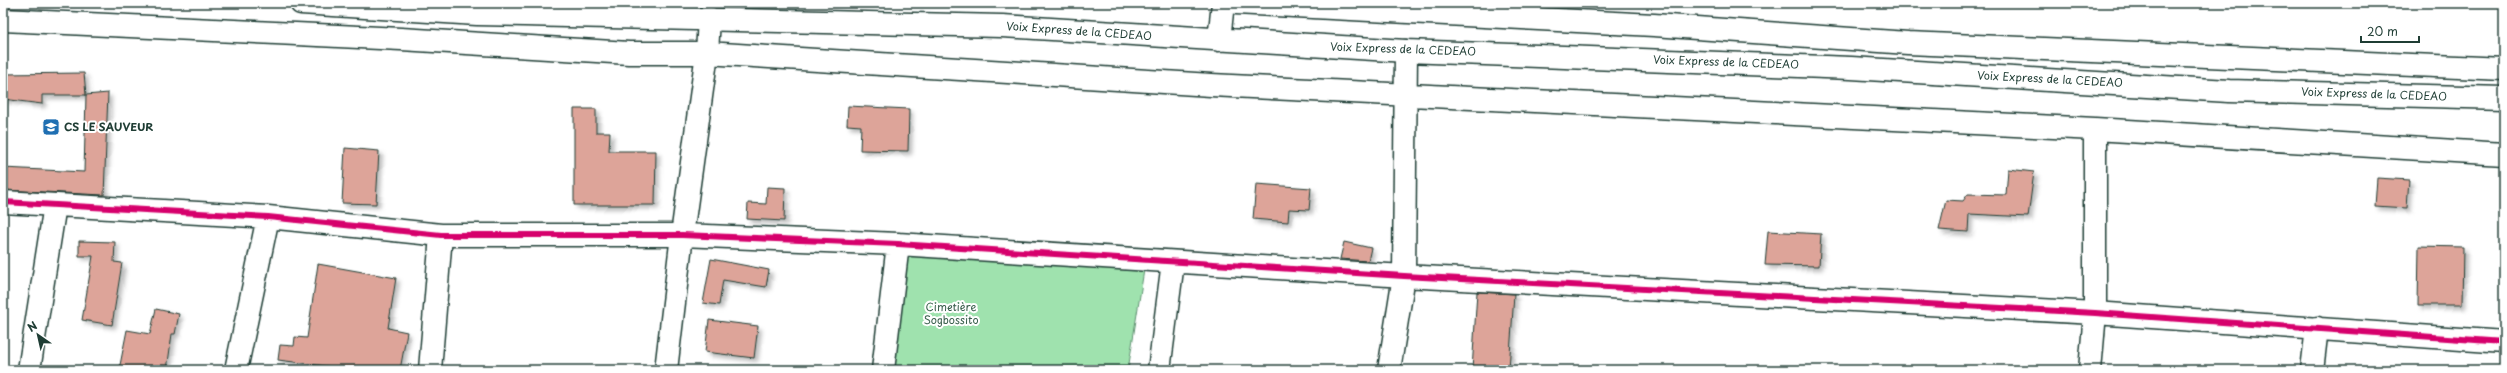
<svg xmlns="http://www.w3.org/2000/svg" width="2507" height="373" font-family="'Playpen Sans',sans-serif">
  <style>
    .green { fill: #9fe2ae; stroke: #5f9071 }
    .building { fill: #dda499; stroke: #1f3d34; filter: url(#shadow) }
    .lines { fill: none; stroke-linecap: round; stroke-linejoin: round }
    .minor-casing { stroke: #1f3d34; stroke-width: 25 }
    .major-casing { stroke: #1f3d34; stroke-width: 25 }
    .minor { stroke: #fff; stroke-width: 22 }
    .major { stroke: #fff; stroke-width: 22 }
    .cycleway-casing { stroke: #fff; stroke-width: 8 }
    .cycleway { stroke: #d6006c; stroke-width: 6 }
    .labels { text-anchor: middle; stroke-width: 4; stroke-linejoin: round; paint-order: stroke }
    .street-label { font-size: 11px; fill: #1f3d34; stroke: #fff }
    .poi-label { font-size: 11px; font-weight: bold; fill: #1f3d34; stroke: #fff; text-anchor: start }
    .park-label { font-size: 11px; fill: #395e4c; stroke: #fff }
  </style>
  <defs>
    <filter id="shadow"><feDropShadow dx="3.5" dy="3.5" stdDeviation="2" flood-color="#0004"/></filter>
  </defs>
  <rect width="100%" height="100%" fill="#fff"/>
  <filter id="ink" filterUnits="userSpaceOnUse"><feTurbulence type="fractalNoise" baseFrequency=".025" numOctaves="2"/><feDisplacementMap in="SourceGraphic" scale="8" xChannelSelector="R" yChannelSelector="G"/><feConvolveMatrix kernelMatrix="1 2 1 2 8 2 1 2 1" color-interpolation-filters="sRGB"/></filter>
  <g filter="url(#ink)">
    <path class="green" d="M 902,255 L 1144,270 L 1128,370 L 887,370 Z"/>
    <path class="building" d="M 84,73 L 86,95 L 42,95 L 42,104 L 3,99 L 3,74 Z
      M 108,93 L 104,195 L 3,190 L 3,168 L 84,172 L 86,95 Z
      M 848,106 L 909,109 L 908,151 L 860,150 L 861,126 L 847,125 Z
      M 574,109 L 596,109 L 596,132 L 610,132 L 609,151 L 656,151 L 655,205 L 574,205 Z
      M 345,148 L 379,151 L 376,204 L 342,203 Z
      M 2008,169 L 2034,172 L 2028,217 L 1969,214 L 1968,232 L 1939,230 L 1946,200 L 1963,201 L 1968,194 L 2006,195 Z
      M 2377,178 L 2409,180 L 2407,208 L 2375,206 Z
      M 1256,184 L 1311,188 L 1309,210 L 1289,209 L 1288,222 L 1253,219 Z
      M 767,187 L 785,188 L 784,221 L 747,219 L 748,203 L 766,204 Z
      M 1768,231 L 1821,234 L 1819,266 L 1765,265 Z
      M 79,241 L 115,242 L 114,262 L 122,263 L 112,325 L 82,320 L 93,256 L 79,256 Z
      M 1344,242 L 1371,248 L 1368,261 L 1340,259 Z
      M 2419,246 L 2463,247 L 2462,305 L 2418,305 Z
      M 711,259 L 769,270 L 766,287 L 723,280 L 719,305 L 703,303 Z
      M 318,264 L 396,278 L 388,328 L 407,332 L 400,370 L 358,370 L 278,360 L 280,345 L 294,346 L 295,337 L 307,338 Z
      M 1477,292 L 1514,294 L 1509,370 L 1472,370 Z
      M 156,309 L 179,314 L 175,334 L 172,334 L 167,370 L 119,370 L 127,330 L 150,334 Z
      M 709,320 L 758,326 L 754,358 L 705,352 Z"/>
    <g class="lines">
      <g class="minor-casing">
        <path id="minor" d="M 3,20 L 401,39 L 629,53 L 707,53 L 1211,85 L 2095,129 L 2504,154
          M 3,202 L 268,217 L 441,235 L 682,235 L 898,244 L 1404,276 L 2095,313 L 2504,342
          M 29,370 L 55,205
          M 236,370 L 268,217
          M 430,370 L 441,235
          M 666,370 L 682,235 L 707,53 L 709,18
          M 883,370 L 898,244
          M 1159,370 L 1173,262
          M 1389,370 L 1404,276 L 1406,51
          M 2090,370 L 2095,313 L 2095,129
          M 2312,370 L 2317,328"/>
      </g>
      <g class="major-casing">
        <path id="major" d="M 301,3 L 477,14 L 1002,26 L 1406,51 L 1851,68 L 2229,91 L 2504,98
          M 1236,3 L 1654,25 L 1908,43 L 2504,69
          M 1219,40 L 1223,3"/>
      </g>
      <use href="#minor" class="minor"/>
      <use href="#major" class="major"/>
      <g class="cycleway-casing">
        <path id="cycleway" d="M 3,202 L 268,217 L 441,235 L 682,235 L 898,244 L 1404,276 L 2095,313 L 2504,342"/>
      </g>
      <use href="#cycleway" class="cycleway"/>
    </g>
  </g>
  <defs>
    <g id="school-square" transform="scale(0.9)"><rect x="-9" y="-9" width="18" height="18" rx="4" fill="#1f6fb2" stroke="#fff"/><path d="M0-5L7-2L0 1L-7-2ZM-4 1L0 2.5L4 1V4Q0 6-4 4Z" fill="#fff"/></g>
  </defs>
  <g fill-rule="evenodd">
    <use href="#school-square" x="51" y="127"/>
  </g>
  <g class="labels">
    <g class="street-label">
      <text transform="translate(1079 31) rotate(4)" y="4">Voix Express de la CEDEAO</text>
      <text transform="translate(1403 49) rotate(2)" y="4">Voix Express de la CEDEAO</text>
      <text transform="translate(1726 62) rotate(2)" y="4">Voix Express de la CEDEAO</text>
      <text transform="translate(2050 79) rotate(3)" y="4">Voix Express de la CEDEAO</text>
      <text transform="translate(2374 94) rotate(2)" y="4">Voix Express de la CEDEAO</text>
    </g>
    <g class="poi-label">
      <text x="64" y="131">CS LE SAUVEUR</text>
    </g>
    <g class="park-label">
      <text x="951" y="311">Cimetière<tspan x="951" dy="13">Sogbossito</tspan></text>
    </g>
  </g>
  <rect width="2507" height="373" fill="none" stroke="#fff" stroke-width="16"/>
  <rect x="8" y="8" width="2491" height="357" fill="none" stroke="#1f3d34" stroke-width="1.5" filter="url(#ink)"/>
  <g transform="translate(38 335) rotate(326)" stroke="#ffffff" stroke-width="3" paint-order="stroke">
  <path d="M0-3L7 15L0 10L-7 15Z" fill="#1f3d34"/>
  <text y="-6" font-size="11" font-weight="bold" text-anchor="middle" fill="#1f3d34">N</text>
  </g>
  <path d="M2361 36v6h58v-6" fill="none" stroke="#1f3d34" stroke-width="2"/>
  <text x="2367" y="36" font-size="12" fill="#1f3d34" stroke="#ffffff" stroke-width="3" paint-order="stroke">20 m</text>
</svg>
